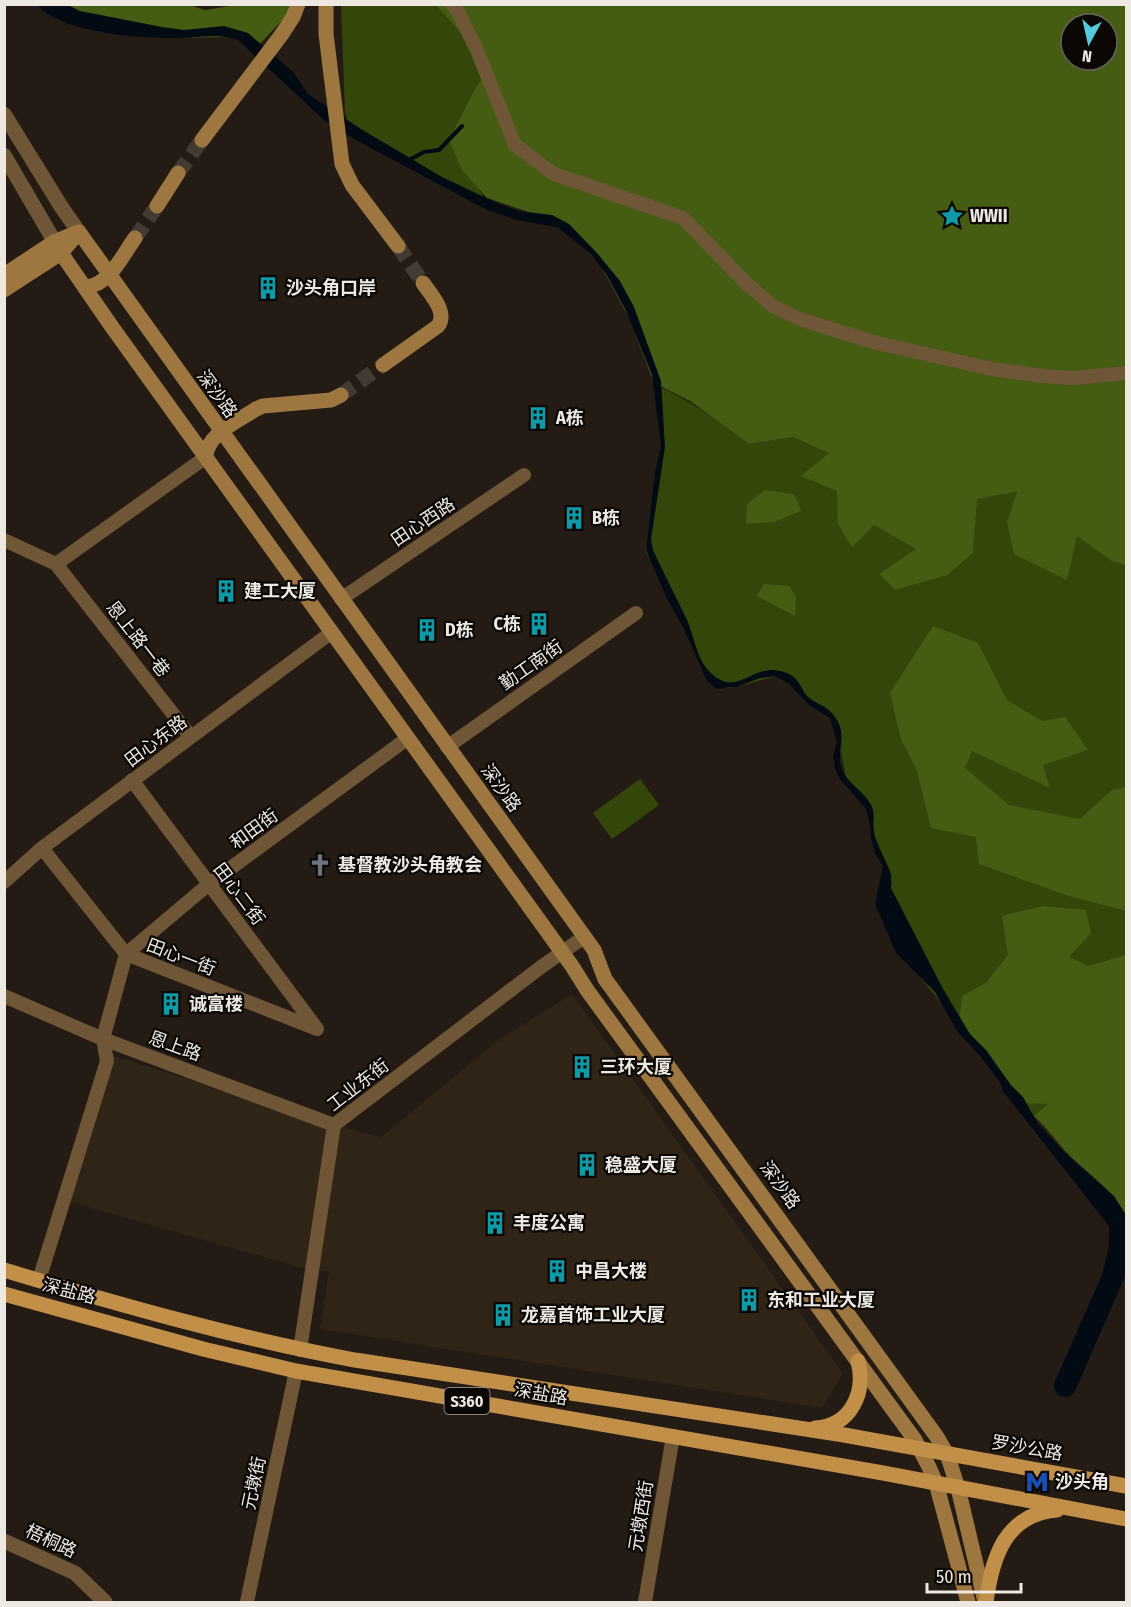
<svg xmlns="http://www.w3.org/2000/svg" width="1131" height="1607" font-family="'Fira Sans Condensed','Noto Sans SC',sans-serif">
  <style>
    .built { fill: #302417 }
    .green { fill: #34470a }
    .forest { fill: #455d13; fill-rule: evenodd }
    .water { fill: #020b14 }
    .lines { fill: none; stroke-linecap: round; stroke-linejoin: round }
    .stream { stroke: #020b14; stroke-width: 4 }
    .river { stroke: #020b14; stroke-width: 22 }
    .secondary-tunnel { stroke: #423b33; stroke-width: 15; stroke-dasharray: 15 8; stroke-linecap: butt }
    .minor { stroke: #6f5636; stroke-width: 14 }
    .tertiary { stroke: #6f5636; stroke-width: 15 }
    .secondary { stroke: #9d7640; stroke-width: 15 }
    .primary { stroke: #c18f47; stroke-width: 15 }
    .labels { text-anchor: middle; stroke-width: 4.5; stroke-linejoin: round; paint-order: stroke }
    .shield { fill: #0a0705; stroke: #a9a4a0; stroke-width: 1.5 }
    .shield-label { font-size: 16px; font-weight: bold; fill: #ede8e2 }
    .poi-label { font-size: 18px; font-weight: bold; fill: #ede8e2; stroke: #0a0705; text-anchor: start }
    .street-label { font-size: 18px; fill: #ede8e2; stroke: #0a0705 }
  </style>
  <rect width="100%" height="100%" fill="#241c14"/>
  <path class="built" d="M 572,994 L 843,1373 L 822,1408 L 320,1329 L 329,1272 L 303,1268 L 67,1201 L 113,1056 L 380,1138 L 500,1039 Z"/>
  <path class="green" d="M 341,5 L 452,5 L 486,72 L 451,136 L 483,196 L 480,202 L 349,129 L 345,111 Z
    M 657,386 C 691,400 719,422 749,444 L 793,437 L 835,454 L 841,489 L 854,544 L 874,525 L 920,549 L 879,574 L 895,590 L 973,553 L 976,499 L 1018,492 L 1007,522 L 1076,535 L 1126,563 L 1126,1054 L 1034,1116 L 892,943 L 875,904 L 892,876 L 874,834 L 871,805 L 846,778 L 834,716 L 807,696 L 775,676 L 737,687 L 715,688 L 645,550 L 653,526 L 661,446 Z
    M 640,779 L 659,805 L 612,839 L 593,813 Z"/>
  <path class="forest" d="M 186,4 L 205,10 L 236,5 L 289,5 L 286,16 L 261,43 L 231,37 L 161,38 L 114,33 L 84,28 L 39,5 Z
    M 436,5 L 1126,5 L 1126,565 L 1112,561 L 1077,536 L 1067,580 L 1014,554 L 1007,522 L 1017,492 L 977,499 L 973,553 L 947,575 L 895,590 L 879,574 L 916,549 L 874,525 L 852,547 L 838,524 L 837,491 L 801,476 L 829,453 L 793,437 L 749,444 L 690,401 L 654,383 L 629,318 L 596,257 L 552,220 L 487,198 L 462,170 L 449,140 L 476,87 L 486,74 L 477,50 ZM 1071,24 L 1107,24 L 1107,60 L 1071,60 Z
    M 765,490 L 794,494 L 801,511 L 774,522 L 746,524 L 747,504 Z
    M 764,584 L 789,586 L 796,597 L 795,616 L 757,596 Z
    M 933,626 L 978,643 L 1007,700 L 1042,721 L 1065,717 L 1088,750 L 1043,765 L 1050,788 L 972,751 L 965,768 L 1009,805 L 1080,819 L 1112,790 L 1126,787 L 1126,911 L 1069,896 L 979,864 L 976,837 L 931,828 L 917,771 L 901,739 L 890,693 Z
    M 1043,906 L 1086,910 L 1091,933 L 1069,957 L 1088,966 L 1126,955 L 1126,1214 C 1120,1208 1116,1199 1109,1192 C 1097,1179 1084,1169 1071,1157 C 1058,1144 1048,1129 1034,1116 L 1048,1104 L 1018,1103 L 959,1023 L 962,996 L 986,983 L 1008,955 L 1002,916 Z"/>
  <path class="water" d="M 38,5 L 68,5 L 80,11 L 162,27 L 184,30 L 224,26 L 248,33 L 294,73 L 308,94 L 361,129 L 442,177 L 499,204 L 519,211 L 552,215 L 569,224 L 597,253 L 620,281 L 634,307 L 661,381 L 665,447 L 651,539 L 653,550 C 664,574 676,597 687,620 C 695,638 696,659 711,673 C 739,700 753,659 787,673 C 799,678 800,687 807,696 C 817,706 829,704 838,722 C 846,737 837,752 841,766 C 845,783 864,790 871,805 C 876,814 872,823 874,832 C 877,854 894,865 891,888 L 943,989 L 970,1034 L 986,1050 L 1011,1085 L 1023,1097 L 1038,1124 L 1065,1153 L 1114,1196 L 1126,1215 L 1126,1247 L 1113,1236 L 1112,1230 L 1003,1091 L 1000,1082 L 980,1056 L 957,1031 L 935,992 L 896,953 L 875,904 L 883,866 L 875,853 L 871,838 L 870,825 L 866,809 L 840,779 L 835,768 L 833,756 L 837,742 L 830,718 L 809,705 L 790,685 L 775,676 L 760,678 L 737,687 L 729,687 L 720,689 L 715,688 L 707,681 L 683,627 L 667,599 L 646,550 L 655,473 L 661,446 L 652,375 L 625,309 L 606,274 L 591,254 L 557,227 L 516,220 L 485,209 L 356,140 L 324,120 L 238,40 C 221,33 197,38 179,38 C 145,39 59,33 38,5 Z"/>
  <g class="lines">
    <path class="stream" d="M 409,160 L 424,152 L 439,150 L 462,126"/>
    <path class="river" d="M 1065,1386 L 1113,1277 L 1120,1247 L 1120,1223"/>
    <path class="secondary-tunnel" d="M 178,173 L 202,140
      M 135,238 L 157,206
      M 398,246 L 423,283
      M 341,395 L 383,365"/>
    <path class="minor" d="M 452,4 L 458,12 L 477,50 L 515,145 L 554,174 L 683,218 L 747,284 L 773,306 L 800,319 L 873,342 L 992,369 L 1042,376 L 1072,378 L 1126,373
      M 4,540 L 56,564 L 191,737
      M 56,564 L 206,457
      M 341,599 L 524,475
      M 447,747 L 636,613
      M 132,780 L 317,1029
      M 42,848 L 126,954 L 317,1029
      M 4,882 L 42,848 L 332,632
      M 4,996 L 103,1039 L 334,1125
      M 39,1280 L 107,1061 L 103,1039 L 126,954 L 209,884 L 408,738
      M 300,1350 L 334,1125 L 541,967 L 584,937
      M 247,1602 L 296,1371
      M 645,1602 L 673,1436"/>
    <path class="tertiary" d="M 4,114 L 62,208 L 79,232
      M 4,155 L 60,251
      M 4,1541 L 75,1573 L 105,1602"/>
    <path class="secondary" d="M 326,4 L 326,34 L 342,164 L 352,185 L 398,246
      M 202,140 L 282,34 L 293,17 L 298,4
      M 157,206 L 178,173
      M 79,232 L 594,950 L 605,979 L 937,1437 L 947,1454 L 958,1488 L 985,1602
      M 61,253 L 112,327 L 572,966 L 587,990 L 915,1440 L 929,1467 L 936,1483 L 968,1602
      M 4,275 L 54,242 L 76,233
      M 85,287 C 109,286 122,256 135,238
      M 4,290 L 61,253 L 79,232
      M 383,365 L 438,326 C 448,312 431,295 423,283
      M 206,457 C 207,433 239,421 256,409 L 263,406 L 331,400 L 341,395"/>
    <path class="primary" d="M 4,1270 C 120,1305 236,1338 355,1360 L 844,1435 L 1126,1486
      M 4,1294 L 203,1349 L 296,1371 L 883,1473 L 1126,1519
      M 815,1428 C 851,1426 866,1393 858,1361
      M 986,1602 C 992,1558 1005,1514 1057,1510"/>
  </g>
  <defs>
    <g id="sight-bare" transform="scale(1.8)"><path d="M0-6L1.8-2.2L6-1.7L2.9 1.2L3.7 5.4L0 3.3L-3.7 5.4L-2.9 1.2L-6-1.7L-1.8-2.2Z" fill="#0f9aa8" stroke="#0a0705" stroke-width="2.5" paint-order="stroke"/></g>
    <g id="building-bare" transform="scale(1.8)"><path d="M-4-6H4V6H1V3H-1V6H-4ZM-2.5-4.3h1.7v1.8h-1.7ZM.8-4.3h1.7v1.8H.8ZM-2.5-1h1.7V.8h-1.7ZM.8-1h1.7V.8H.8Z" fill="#0f9aa8" stroke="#0a0705" stroke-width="2.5" paint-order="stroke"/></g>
    <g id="church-bare" transform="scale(1.8)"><path d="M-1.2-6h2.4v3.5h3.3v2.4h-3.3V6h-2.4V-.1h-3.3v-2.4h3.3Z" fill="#6b7280" stroke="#0a0705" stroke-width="2.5" paint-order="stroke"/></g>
    <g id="metro-bare" transform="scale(1.8)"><path d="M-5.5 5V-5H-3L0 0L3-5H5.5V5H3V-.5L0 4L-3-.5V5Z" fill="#1a4fb4" stroke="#0a0705" stroke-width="2.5" paint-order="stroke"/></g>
  </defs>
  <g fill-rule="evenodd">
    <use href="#sight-bare" x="952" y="216"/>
    <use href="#building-bare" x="268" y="288"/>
    <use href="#building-bare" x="538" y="418"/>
    <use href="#building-bare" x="574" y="518"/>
    <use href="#building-bare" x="226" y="591"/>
    <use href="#building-bare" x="539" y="624"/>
    <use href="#building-bare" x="427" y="630"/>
    <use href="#church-bare" x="320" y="865"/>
    <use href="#building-bare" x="171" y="1004"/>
    <use href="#building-bare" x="582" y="1067"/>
    <use href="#building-bare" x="587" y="1165"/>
    <use href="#building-bare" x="495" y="1223"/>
    <use href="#building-bare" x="557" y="1271"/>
    <use href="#building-bare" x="749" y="1300"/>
    <use href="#building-bare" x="503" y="1315"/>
    <use href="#metro-bare" x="1037" y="1482"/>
  </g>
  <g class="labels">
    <rect class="shield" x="444.5" y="1388" width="45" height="26" rx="4.5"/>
    <g class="shield-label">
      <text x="467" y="1407">S360</text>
    </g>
    <g class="poi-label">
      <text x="970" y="222">WWII</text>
      <text x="286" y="294">沙头角口岸</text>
      <text x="556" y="424">A栋</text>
      <text x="592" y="524">B栋</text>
      <text x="244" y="597">建工大厦</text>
      <text x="521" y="630" text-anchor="end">C栋</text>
      <text x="445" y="636">D栋</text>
      <text x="338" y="871">基督教沙头角教会</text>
      <text x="189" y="1010">诚富楼</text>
      <text x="600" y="1073">三环大厦</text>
      <text x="605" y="1171">稳盛大厦</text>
      <text x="513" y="1229">丰度公寓</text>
      <text x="575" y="1277">中昌大楼</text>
      <text x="767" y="1306">东和工业大厦</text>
      <text x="521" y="1321">龙嘉首饰工业大厦</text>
      <text x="1055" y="1488">沙头角</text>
    </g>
    <g class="street-label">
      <text transform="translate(217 394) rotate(54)" y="6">深沙路</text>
      <text transform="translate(423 522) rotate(-34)" y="6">田心西路</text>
      <text transform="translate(138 639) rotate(52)" y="6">恩上路一巷</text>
      <text transform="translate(531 665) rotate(-35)" y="6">勤工南街</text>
      <text transform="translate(156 741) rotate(-37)" y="6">田心东路</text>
      <text transform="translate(501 788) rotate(54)" y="6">深沙路</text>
      <text transform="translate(254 829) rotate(-36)" y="6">和田街</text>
      <text transform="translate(239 894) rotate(53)" y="6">田心二街</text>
      <text transform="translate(181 957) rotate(21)" y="6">田心一街</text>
      <text transform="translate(175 1046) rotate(20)" y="6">恩上路</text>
      <text transform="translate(358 1085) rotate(-38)" y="6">工业东街</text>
      <text transform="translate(780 1185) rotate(54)" y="6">深沙路</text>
      <text transform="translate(69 1291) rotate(15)" y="6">深盐路</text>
      <text transform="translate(541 1394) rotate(10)" y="6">深盐路</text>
      <text transform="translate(1027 1448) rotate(10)" y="6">罗沙公路</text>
      <text transform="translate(254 1483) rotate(-78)" y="6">元墩街</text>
      <text transform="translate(641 1516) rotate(-81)" y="6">元墩西街</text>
      <text transform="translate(51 1541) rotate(25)" y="6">梧桐路</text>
    </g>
  </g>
  <rect width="1131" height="1607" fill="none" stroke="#ede8e2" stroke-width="12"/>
  <g transform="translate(1089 42) rotate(188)"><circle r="28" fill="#0a0705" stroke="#65615d" stroke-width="1.5"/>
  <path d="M0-4.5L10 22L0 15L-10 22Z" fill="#54cade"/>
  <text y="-9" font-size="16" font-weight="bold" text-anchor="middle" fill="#ede8e2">N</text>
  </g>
  <path d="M927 1583v9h94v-9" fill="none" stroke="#ede8e2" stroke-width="3"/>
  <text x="936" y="1583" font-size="18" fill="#ede8e2" stroke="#0a0705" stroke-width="4.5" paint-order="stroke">50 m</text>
</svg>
